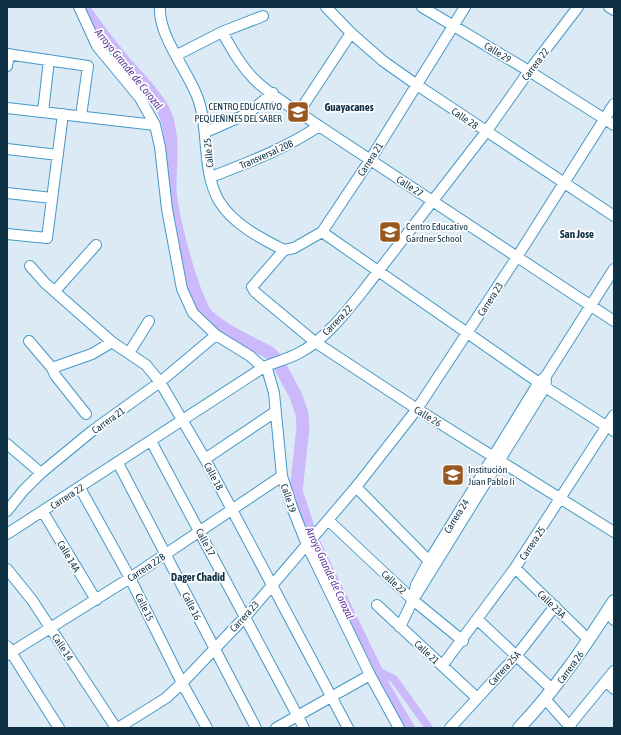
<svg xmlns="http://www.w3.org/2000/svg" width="621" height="735" font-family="'Asap Condensed',sans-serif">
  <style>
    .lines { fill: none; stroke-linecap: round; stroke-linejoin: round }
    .canal { stroke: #ccb9fb; stroke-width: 8 }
    .river { stroke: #ccb9fb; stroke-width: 13 }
    .minor-casing { stroke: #4698c7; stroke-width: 12 }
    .major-casing { stroke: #4698c7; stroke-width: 14 }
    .minor { stroke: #fff; stroke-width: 10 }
    .major { stroke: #fff; stroke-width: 12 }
    .labels { text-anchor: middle; stroke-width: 3.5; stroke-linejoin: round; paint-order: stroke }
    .street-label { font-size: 10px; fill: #0d3044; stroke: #fff }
    .poi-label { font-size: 10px; fill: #0d3044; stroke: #fff; text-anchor: start }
    .water-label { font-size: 11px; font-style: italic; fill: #5d3a98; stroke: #fff }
    .neighbourhood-label { font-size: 11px; font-weight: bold; fill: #0d3044; stroke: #fff }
  </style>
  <rect width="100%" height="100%" fill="#dbeaf5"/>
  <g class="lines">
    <path class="canal" d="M 376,670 L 394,679 L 429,728"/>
    <path class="river" d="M 83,7 C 96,28 111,46 127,65 C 139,78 154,93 163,109 C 175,134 170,160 170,187 C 169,207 194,304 208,316 C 225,332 250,342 270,353 L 276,359 L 296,396 L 302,414 L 303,428 L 296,491 L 312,539 L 383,685 L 408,728"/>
    <g class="minor-casing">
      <path id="minor" d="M 79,7 L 97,46 L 140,98 L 155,125 L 160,147 L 167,209 L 182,289 L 193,313 L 216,335 L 250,356 L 268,372 L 274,393 L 282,476 L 293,510 L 307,545 L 370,675 L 399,728
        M 160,7 C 158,35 187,70 197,96 C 210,129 201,170 219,201 C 233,224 260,238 284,250
        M 326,7 L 351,33 L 383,61 L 417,85 L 614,216
        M 422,7 L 529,71 L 614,125
        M 465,7 L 370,160 L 322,232 L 294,248 L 284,250 L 252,287 L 255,292 L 315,342 L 417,409 L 614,532
        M 609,7 L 614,10
        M 222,32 C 232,49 240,65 254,79 C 272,97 298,111 319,126 L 614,321
        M 7,54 L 88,66 L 81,116
        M 177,55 L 222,32 L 263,16
        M 7,66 L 9,54
        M 7,108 L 155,125
        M 43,112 L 49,60
        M 299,112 L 351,33
        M 206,132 L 247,114 L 273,93
        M 7,149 L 58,155
        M 211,177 C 249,162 285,149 319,126
        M 7,193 L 52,198
        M 322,232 L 545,387 L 614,431
        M 7,234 L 47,238 L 63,114
        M 30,266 L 45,283 L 112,342 L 146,365 L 160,382 L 205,459 L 348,728
        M 55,291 L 96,245
        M 29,341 L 52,368 L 55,375 L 86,414
        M 129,353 L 149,321
        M 52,368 L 92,354 L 112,342
        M 151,441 L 304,728
        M 7,444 L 41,473
        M 205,459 L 275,412
        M 118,463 L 256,728
        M 356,487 L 433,565
        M 80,488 L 130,578 L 182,683 L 207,728
        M 7,511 L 23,491 L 41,473 L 92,431 L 160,382 L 216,335
        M 43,512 L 96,600
        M 328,520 L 413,600 L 463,641
        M 7,534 L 264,367 C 275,362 288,359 299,353 C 326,339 347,311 366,287 L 486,132 L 529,71 L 578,7
        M 515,568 L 589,640
        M 7,569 L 32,600 L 116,728
        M 413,600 L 416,585 L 429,561 L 539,382 L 546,376 L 614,269
        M 377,605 L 477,698
        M 607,612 L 614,620
        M 478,620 L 553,690
        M 400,627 L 413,600 L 545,387 L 546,380
        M 7,646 L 59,728
        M 7,655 L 130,578 L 282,476
        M 442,666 L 515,568 L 614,415
        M 606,681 L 614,689
        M 545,699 L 571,728
        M 569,726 L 614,671
        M 118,728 L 166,698 L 182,683 L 246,616 L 356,487 L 417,409 L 517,257 L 614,104
        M 276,728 L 370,675
        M 450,728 L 517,655 L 555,606"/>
    </g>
    <g class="major-casing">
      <path id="major" d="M 519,728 C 556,689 585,646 614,601"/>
    </g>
    <use href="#minor" class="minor"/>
    <use href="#major" class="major"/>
  </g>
  <defs>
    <g id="school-square" transform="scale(1.15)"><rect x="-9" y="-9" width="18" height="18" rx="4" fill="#985821" stroke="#fff"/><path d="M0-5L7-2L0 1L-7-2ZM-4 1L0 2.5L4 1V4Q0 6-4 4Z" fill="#fff"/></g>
  </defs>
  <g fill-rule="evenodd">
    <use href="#school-square" x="298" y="112"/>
    <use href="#school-square" x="390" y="232"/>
    <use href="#school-square" x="453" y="475"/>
  </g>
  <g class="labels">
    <g class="street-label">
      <text transform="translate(498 52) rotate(31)" y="4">Calle 29</text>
      <text transform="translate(535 64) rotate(-53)" y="4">Carrera 22</text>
      <text transform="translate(465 118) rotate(34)" y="4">Calle 28</text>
      <text transform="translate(208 153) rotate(-96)" y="4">Calle 25</text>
      <text transform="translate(266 154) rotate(-24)" y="4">Transversal 20B</text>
      <text transform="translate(370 159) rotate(-57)" y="4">Carrera 21</text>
      <text transform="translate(410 186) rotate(33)" y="4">Calle 27</text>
      <text transform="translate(490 299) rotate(-57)" y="4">Carrera 23</text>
      <text transform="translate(337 320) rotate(-46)" y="4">Carrera 22</text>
      <text transform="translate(428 416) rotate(32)" y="4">Calle 26</text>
      <text transform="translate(108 420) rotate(-36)" y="4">Carrera 21</text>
      <text transform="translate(214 476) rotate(62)" y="4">Calle 18</text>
      <text transform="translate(67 496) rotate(-33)" y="4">Carrera 22</text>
      <text transform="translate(289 498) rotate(72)" y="4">Calle 19</text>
      <text transform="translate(456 516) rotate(-58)" y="4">Carrera 24</text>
      <text transform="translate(206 542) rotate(62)" y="4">Calle 17</text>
      <text transform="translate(532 543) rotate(-56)" y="4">Carrera 25</text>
      <text transform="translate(69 556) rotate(59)" y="4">Calle 14A</text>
      <text transform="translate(146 567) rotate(-33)" y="4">Carrera 22B</text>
      <text transform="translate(394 582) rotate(43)" y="4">Calle 22</text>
      <text transform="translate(552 604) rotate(44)" y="4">Calle 23A</text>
      <text transform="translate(192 606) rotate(63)" y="4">Calle 16</text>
      <text transform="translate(145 607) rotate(64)" y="4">Calle 15</text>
      <text transform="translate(244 616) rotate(-48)" y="4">Carrera 23</text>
      <text transform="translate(63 647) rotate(57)" y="4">Calle 14</text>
      <text transform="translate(427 652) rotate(43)" y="4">Calle 21</text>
      <text transform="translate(570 667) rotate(-54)" y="4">Carrera 26</text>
      <text transform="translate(504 668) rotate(-48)" y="4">Carrera 25A</text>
    </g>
    <g class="poi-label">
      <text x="282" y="110" text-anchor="end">CENTRO EDUCATIVO<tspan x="282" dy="12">PEQUEÑINES DEL SABER</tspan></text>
      <text x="406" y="230">Centro Educativo<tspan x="406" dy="12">Gardner School</tspan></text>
      <text x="468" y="473">Institución<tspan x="468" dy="12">Juan Pablo Ii</tspan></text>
    </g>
    <g class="water-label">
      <text transform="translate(129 69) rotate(51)" y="4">Arroyo Grande de Corozal</text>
      <text transform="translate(330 573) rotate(65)" y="4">Arroyo Grande de Corozal</text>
    </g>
    <g class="neighbourhood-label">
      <text x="349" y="111">Guayacanes</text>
      <text x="577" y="238">San Jose</text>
      <text x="198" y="581">Dager Chadid</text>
    </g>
  </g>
  <rect width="621" height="735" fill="none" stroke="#0d3044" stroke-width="16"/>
</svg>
